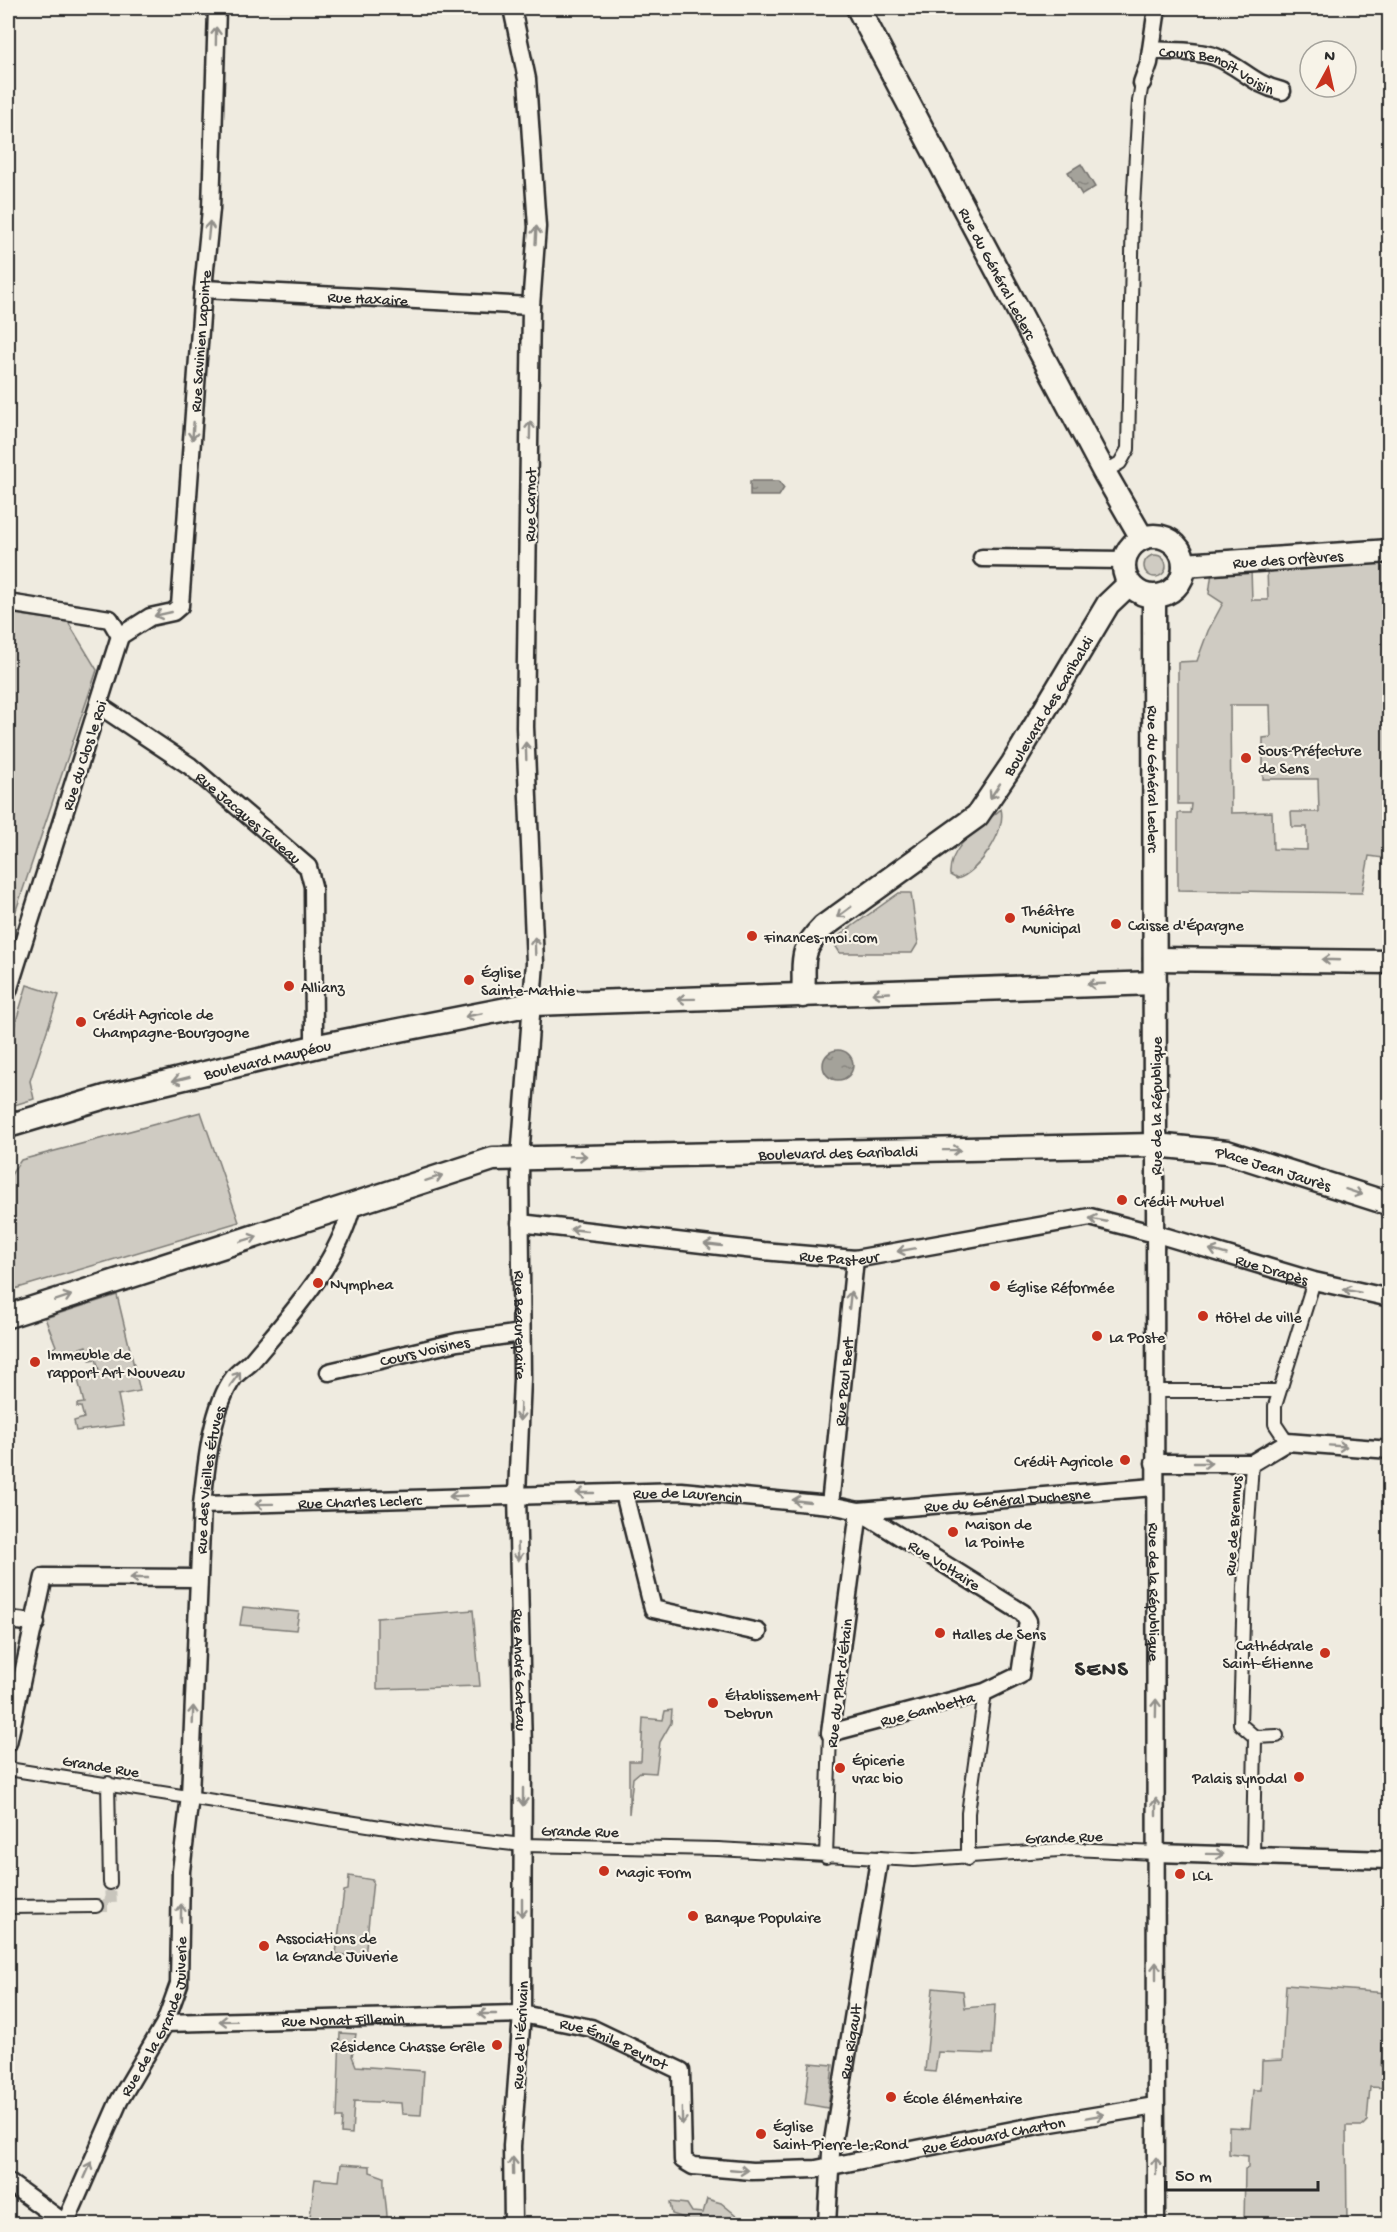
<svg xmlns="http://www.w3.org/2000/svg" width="1397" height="2232" font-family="'Gochi Hand',sans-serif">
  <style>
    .green { fill: #cfcbc2; stroke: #7d7b76; stroke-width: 1.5; fill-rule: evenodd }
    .water { fill: url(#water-ripples); stroke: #74726e; stroke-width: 1.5 }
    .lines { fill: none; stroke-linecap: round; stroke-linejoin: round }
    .pedestrian-tunnel { stroke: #c8c5bc; stroke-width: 12; stroke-dasharray: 12 6; stroke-linecap: butt }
    .pedestrian-casing { stroke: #2b2b2b; stroke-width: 16 }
    .minor-casing { stroke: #2b2b2b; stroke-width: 21 }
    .secondary-casing { stroke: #2b2b2b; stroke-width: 27 }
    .pedestrian { stroke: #f7f3e8; stroke-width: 12 }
    .minor { stroke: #f7f3e8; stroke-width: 16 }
    .secondary { stroke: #f7f3e8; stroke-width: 22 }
    .oneway { stroke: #918f8a }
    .poi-dot { fill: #c8321e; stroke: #f7f3e8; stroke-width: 2 }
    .labels { text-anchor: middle; stroke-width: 4.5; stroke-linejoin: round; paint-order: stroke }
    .street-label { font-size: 16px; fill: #2b2b2b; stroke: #f7f3e8 }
    .poi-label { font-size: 16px; fill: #2b2b2b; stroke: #f7f3e8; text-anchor: start }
    .district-label { font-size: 22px; font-weight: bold; letter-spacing: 1.5px; fill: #2b2b2b; stroke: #f7f3e8 }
  </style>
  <defs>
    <pattern id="water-ripples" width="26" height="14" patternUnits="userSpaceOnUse" patternTransform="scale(1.5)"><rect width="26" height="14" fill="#a4a29a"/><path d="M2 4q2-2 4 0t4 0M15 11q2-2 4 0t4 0" fill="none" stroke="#86847e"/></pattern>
  </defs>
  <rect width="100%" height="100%" fill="#efebe0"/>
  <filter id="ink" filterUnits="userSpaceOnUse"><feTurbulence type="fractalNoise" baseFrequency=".0167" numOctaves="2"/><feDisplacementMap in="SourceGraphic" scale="12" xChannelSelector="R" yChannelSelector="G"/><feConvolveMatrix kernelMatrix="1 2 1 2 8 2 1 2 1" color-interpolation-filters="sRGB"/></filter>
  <g filter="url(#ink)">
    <path class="green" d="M1144 566a11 11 0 1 1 22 0a11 11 0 1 1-22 0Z
      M 1389,561 L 1389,817 L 1383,858 L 1369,856 L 1362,893 L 1178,890 L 1178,813 L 1190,813 L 1191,804 L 1178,804 L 1178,662 L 1197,661 L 1208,631 L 1223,603 L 1209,594 L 1212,572 L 1251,569 L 1252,600 L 1268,600 L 1267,568 ZM 1230,705 L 1270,705 L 1271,737 L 1263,738 L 1263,779 L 1318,779 L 1319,812 L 1291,812 L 1292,827 L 1307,827 L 1307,850 L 1273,849 L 1272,812 L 1231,813 Z
      M 8,613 L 68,622 L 97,670 L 8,934 Z
      M 1001,809 C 1007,831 978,873 957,879 L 950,875 C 948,846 981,827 1001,809 Z
      M 899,893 L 911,893 L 918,943 L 912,953 L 840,953 L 835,945 L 840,935 Z
      M 27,985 L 59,995 L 30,1081 L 34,1099 L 8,1107 L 8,1047 Z
      M 201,1112 L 239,1222 L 8,1291 L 8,1179 L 21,1160 Z
      M 117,1295 L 140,1391 L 118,1395 L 124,1425 L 76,1431 L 74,1421 L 84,1418 L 81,1407 L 77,1407 L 77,1404 L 84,1403 L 78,1380 L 100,1373 L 96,1359 L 90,1360 L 86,1346 L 80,1348 L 81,1353 L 61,1358 L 60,1352 L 54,1353 L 53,1348 L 56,1346 L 45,1318 Z
      M 243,1607 L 299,1612 L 296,1630 L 240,1625 Z
      M 473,1610 L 480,1686 L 377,1689 L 377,1618 Z
      M 672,1710 L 671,1723 L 660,1742 L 656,1773 L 640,1772 L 633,1778 L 629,1814 L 629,1761 L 641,1761 L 643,1718 L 663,1720 L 665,1711 Z
      M 349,1876 L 373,1880 L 365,1957 L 336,1954 L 344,1891 L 348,1890 Z
      M 1286,1985 L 1387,1993 L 1381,2066 L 1389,2067 L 1389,2088 L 1370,2087 L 1367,2121 L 1362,2126 L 1346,2126 L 1347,2224 L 1244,2224 L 1245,2169 L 1248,2168 L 1248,2156 L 1229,2154 L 1229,2127 L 1250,2128 L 1253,2090 L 1261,2090 L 1262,2061 L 1282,2060 Z
      M 933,1988 L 963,1991 L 965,2008 L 995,2005 L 992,2054 L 938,2052 L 935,2072 L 925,2071 Z
      M 340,2033 L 356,2034 L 352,2056 L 356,2066 L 424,2071 L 421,2115 L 402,2114 L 401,2103 L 354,2101 L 352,2134 L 341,2133 L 342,2118 L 337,2118 Z
      M 810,2063 L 833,2065 L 828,2108 L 805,2104 Z
      M 341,2164 L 370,2166 L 370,2172 L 384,2177 C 383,2194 388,2208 387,2224 L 309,2224 L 315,2179 L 339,2181 Z
      M 707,2199 L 721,2203 L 747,2224 L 683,2224 L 684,2218 L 672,2214 L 670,2202 L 687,2204 L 692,2212 L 703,2213 Z"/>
    <path class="water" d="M 1081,164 L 1095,187 L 1082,195 L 1068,172 Z
      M 750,481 L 779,481 L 784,488 L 779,496 L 750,496 Z
      M823 1065a15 15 0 1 1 30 0a15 15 0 1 1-30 0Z"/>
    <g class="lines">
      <path class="pedestrian-tunnel" d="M 96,1906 L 111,1906 L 110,1883"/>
      <g class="pedestrian-casing">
        <path id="pedestrian" d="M 1104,472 L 1120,463 L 1128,449 L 1133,207 L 1139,101 L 1142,83
          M 1155,1391 L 1279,1391
          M 1287,1442 L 1275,1424 L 1275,1406 L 1314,1281
          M 1252,1463 L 1244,1587 L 1240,1724 L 1255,1737
          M 8,1769 L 432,1835 L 523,1845 L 718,1849 L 914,1860 L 1073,1849 L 1156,1853
          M 108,1783 L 110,1883
          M 1253,1855 L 1255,1737 L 1277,1736
          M 826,1857 L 830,1733
          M 968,1859 L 968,1813 L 985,1692
          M 8,1907 L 96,1906"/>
      </g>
      <g class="minor-casing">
        <g id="minor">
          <path id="s1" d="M 512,8 L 527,79 L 537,227 L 531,306 L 525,727 L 535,963 L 520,1158 L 522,1379 L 517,1494 L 523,1750 L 522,2014 L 512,2146 L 513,2224"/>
          <path id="s2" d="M 1151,50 C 1171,52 1197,50 1216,57 C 1242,67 1253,85 1282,91"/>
          <path d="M 1142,83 L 1149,63 L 1157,8"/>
          <path id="s3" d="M 203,289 L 531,306"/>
          <path d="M 982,558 L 1124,560"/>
          <path d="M 8,603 L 110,619 L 120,636 L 8,991"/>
          <path id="s4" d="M 120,636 L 150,617 L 173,612 L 180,606 L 203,289 L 211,209 L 217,8"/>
          <path id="s5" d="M 100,706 L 190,766 L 308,867 L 313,886 L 314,1037 L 318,1046"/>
          <path id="s6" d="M 1155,1145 L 1156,2224"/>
          <path id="s7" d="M 520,1223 L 763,1251 L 855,1259 L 1090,1217 L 1167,1237 L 1314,1281 L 1390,1298"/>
          <path id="s8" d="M 329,1372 L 457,1342 L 521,1333"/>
          <path d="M 1154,1463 L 1252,1463 L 1287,1442 L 1390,1450"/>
          <path d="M 624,1493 L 653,1609 L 758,1632"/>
          <path id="s9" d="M 202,1505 L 681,1491 L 830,1505 L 859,1511 L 1154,1487"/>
          <path id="s10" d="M 830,1505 L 855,1259"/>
          <path d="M 859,1511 L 1023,1613 L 1028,1621 L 1020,1675 L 985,1692 L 830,1733 Z"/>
          <path d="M 8,1620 L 36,1623"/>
          <path d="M 8,1743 L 44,1577 L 198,1578"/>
          <path d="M 1156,1853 L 1390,1860"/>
          <path id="s11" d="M 165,2023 L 522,2014 L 591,2028 L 681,2071 L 683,2160 L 693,2166 L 752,2171 L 816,2169 L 1039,2125 L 1155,2106"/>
          <path d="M 8,2182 L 66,2224"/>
          <path id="s12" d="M 65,2224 L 119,2101 L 165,2023 L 179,1984 L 181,1871 L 190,1796 L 202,1505 C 206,1468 211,1408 234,1377 C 239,1371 246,1367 251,1362 C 290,1315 337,1266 352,1206"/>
          <path id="s13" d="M 827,2224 L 831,2153 L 879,1860"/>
        </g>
      </g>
      <g class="secondary-casing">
        <g id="secondary">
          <path id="s14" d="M 858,8 L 1104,472 L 1142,538"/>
          <circle cx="1154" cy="566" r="30"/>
          <path id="s15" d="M 1184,565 L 1390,551"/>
          <path id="s16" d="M 1154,597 L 1155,1145"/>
          <path d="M 1155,959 L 1390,962"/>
          <path id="s17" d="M 803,996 C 806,964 796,954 823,927 L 977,816 L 1013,763 L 1108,604 L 1129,584"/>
          <path id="s18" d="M 8,1126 L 105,1097 L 318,1046 L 532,1004 L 1155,983"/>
          <path id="s19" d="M 8,1316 L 493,1159 L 1155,1145 L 1227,1152 L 1390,1204"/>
        </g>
      </g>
      <use href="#pedestrian" class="pedestrian"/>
      <use href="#minor" class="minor"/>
      <use href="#secondary" class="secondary"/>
    </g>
    <defs><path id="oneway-shaft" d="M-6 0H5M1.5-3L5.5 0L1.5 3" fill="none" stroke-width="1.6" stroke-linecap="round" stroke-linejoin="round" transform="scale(1.5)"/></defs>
    <g class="oneway">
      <use href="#oneway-shaft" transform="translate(216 36) rotate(-89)"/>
      <use href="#oneway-shaft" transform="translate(209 230) rotate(-84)"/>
      <use href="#oneway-shaft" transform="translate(536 235) rotate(-87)"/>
      <use href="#oneway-shaft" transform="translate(530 430) rotate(-89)"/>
      <use href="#oneway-shaft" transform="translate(193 431) rotate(94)"/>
      <use href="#oneway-shaft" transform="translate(163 614) rotate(167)"/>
      <use href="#oneway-shaft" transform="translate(526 751) rotate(-92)"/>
      <use href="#oneway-shaft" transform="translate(995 791) rotate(124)"/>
      <use href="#oneway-shaft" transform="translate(844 912) rotate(144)"/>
      <use href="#oneway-shaft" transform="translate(535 946) rotate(-92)"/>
      <use href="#oneway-shaft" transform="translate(1331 960) rotate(-178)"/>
      <use href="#oneway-shaft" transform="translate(1096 984) rotate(178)"/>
      <use href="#oneway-shaft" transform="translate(881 993) rotate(177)"/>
      <use href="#oneway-shaft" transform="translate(686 999) rotate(179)"/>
      <use href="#oneway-shaft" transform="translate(474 1015) rotate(169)"/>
      <use href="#oneway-shaft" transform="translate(181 1079) rotate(166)"/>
      <use href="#oneway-shaft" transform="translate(952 1150) rotate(-1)"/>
      <use href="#oneway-shaft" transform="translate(578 1156) rotate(-1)"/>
      <use href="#oneway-shaft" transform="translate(434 1178) rotate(-18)"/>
      <use href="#oneway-shaft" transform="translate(1354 1192) rotate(18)"/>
      <use href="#oneway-shaft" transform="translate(1098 1220) rotate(-169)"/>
      <use href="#oneway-shaft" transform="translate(579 1230) rotate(-174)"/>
      <use href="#oneway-shaft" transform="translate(249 1239) rotate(-17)"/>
      <use href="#oneway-shaft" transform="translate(713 1245) rotate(-173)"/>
      <use href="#oneway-shaft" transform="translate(906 1250) rotate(170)"/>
      <use href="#oneway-shaft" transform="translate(1218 1252) rotate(-164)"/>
      <use href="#oneway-shaft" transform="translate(1352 1291) rotate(-169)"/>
      <use href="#oneway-shaft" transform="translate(63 1298) rotate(-18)"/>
      <use href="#oneway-shaft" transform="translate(850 1300) rotate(-84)"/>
      <use href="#oneway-shaft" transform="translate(235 1379) rotate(-54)"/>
      <use href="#oneway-shaft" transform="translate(520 1412) rotate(92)"/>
      <use href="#oneway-shaft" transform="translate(1338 1446) rotate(4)"/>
      <use href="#oneway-shaft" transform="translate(1203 1463)"/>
      <use href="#oneway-shaft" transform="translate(585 1493) rotate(180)"/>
      <use href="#oneway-shaft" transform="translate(458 1496) rotate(177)"/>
      <use href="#oneway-shaft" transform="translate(801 1501) rotate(-174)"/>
      <use href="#oneway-shaft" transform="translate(264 1504) rotate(179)"/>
      <use href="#oneway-shaft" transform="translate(518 1552) rotate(88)"/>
      <use href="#oneway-shaft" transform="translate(139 1578) rotate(-180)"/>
      <use href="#oneway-shaft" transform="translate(1156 1708) rotate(-89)"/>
      <use href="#oneway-shaft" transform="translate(193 1715) rotate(-88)"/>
      <use href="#oneway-shaft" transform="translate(523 1797) rotate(90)"/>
      <use href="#oneway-shaft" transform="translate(1156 1807) rotate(-90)"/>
      <use href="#oneway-shaft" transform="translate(1215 1854) rotate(1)"/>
      <use href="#oneway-shaft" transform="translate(522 1908) rotate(90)"/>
      <use href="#oneway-shaft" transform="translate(181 1913) rotate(-89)"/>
      <use href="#oneway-shaft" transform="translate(1156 1971) rotate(-90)"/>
      <use href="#oneway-shaft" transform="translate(487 2014) rotate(-180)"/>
      <use href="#oneway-shaft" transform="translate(228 2021) rotate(179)"/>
      <use href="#oneway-shaft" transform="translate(682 2116) rotate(89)"/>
      <use href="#oneway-shaft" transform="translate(1095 2116) rotate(-10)"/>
      <use href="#oneway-shaft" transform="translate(513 2166) rotate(-91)"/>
      <use href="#oneway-shaft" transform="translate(1156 2166) rotate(-90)"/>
      <use href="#oneway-shaft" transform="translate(88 2170) rotate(-66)"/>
      <use href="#oneway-shaft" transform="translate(739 2170) rotate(5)"/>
    </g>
  </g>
  <g class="poi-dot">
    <circle cx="1246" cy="758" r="6"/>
    <circle cx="1010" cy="918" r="6"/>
    <circle cx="1116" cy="924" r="6"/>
    <circle cx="752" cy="936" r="6"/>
    <circle cx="469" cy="980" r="6"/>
    <circle cx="289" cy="986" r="6"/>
    <circle cx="81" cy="1022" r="6"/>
    <circle cx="1122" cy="1200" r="6"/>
    <circle cx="318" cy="1283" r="6"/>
    <circle cx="995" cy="1286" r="6"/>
    <circle cx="1203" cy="1316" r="6"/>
    <circle cx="1097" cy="1336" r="6"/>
    <circle cx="35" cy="1362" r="6"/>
    <circle cx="1125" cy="1460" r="6"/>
    <circle cx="953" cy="1532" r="6"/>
    <circle cx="940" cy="1633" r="6"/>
    <circle cx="1325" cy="1653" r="6"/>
    <circle cx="713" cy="1703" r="6"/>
    <circle cx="840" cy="1768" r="6"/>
    <circle cx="1299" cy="1777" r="6"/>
    <circle cx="604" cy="1871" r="6"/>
    <circle cx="1180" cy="1874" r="6"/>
    <circle cx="693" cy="1916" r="6"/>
    <circle cx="264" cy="1946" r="6"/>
    <circle cx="497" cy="2045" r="6"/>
    <circle cx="891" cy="2097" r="6"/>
    <circle cx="761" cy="2134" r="6"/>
  </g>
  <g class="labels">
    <g class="street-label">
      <text dy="6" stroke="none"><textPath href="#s2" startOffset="70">Cours Benoît Voisin</textPath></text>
      <text dy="6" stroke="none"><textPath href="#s14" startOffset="300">Rue du Général Leclerc</textPath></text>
      <text dy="6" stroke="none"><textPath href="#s3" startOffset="165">Rue Haxaire</textPath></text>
      <text dy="6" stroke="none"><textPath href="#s4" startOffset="334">Rue Savinien Lapointe</textPath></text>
      <text transform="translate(529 505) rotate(-89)" y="6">Rue Carnot</text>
      <text dy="6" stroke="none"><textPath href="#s15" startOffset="104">Rue des Orfèvres</textPath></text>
      <text dy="6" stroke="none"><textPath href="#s17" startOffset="396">Boulevard des Garibaldi</textPath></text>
      <text transform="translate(83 755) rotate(-72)" y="6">Rue du Clos le Roi</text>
      <text dy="6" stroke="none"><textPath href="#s16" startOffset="182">Rue du Général Leclerc</textPath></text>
      <text dy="6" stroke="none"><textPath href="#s5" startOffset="186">Rue Jacques Taveau</textPath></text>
      <text dy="6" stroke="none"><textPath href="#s18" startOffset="268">Boulevard Maupéou</textPath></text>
      <text transform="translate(1155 1106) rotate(-90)" y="6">Rue de la République</text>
      <text dy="6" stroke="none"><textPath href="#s19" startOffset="855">Boulevard des Garibaldi</textPath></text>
      <text dy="6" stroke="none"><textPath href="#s19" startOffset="1293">Place Jean Jaurès</textPath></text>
      <text dy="6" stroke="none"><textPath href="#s7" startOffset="321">Rue Pasteur</textPath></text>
      <text dy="6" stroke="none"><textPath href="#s7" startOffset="765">Rue Drapès</textPath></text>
      <text dy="6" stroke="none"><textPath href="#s1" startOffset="1320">Rue Beaurepaire</textPath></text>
      <text dy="6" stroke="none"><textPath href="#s8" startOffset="98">Cours Voisines</textPath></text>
      <text dy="6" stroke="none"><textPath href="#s10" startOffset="124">Rue Paul Bert</textPath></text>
      <text dy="6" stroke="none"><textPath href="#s12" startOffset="772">Rue des Vieilles Étuves</textPath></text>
      <text dy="6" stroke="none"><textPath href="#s9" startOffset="486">Rue de Laurencin</textPath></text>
      <text dy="6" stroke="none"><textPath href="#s9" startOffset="807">Rue du Général Duchesne</textPath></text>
      <text dy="6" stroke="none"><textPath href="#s9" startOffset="158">Rue Charles Leclerc</textPath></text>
      <text transform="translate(1232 1526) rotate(-86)" y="6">Rue de Brennus</text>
      <text transform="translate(945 1564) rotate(32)" y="6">Rue Voltaire</text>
      <text dy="6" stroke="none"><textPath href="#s6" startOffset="447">Rue de la République</textPath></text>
      <text dy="6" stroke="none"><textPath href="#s1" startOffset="1665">Rue André Gateau</textPath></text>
      <text transform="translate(838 1683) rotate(-83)" y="6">Rue du Plat d'Étain</text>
      <text transform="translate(927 1708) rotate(-15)" y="6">Rue Gambetta</text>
      <text transform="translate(101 1765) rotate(9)" y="6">Grande Rue</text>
      <text transform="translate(580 1830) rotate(1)" y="6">Grande Rue</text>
      <text transform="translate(1064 1836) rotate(-2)" y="6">Grande Rue</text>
      <text dy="6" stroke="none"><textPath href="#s12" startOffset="228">Rue de la Grande Juiverie</textPath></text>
      <text dy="6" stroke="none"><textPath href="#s11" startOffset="178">Rue Nonat Fillemin</textPath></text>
      <text transform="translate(519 2035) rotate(-87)" y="6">Rue de l'Écrivain</text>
      <text dy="6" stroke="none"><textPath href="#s13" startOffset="184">Rue Rigault</textPath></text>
      <text dy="6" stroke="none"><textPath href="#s11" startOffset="454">Rue Émile Peynot</textPath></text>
      <text dy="6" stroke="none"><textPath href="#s11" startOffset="932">Rue Édouard Charton</textPath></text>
    </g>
    <g class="poi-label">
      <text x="1258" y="755">Sous-Préfecture<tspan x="1258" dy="18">de Sens</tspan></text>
      <text x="1022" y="915">Théâtre<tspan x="1022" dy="18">Municipal</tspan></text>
      <text x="1128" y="930">Caisse d'Épargne</text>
      <text x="764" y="942">Finances-moi.com</text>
      <text x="481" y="977">Église<tspan x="481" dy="18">Sainte-Mathie</tspan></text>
      <text x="301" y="992">Allianz</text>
      <text x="93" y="1019">Crédit Agricole de<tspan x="93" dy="18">Champagne-Bourgogne</tspan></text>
      <text x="1134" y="1206">Crédit Mutuel</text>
      <text x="330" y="1289">Nymphea</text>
      <text x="1007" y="1292">Église Réformée</text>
      <text x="1215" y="1322">Hôtel de ville</text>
      <text x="1109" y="1342">La Poste</text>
      <text x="47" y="1359">Immeuble de<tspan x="47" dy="18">rapport Art Nouveau</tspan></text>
      <text x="1113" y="1466" text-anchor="end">Crédit Agricole</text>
      <text x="965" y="1529">Maison de<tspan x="965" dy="18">la Pointe</tspan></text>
      <text x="952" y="1639">Halles de Sens</text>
      <text x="1313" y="1650" text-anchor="end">Cathédrale<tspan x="1313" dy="18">Saint-Étienne</tspan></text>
      <text x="725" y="1700">Établissement<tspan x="725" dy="18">Debrun</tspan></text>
      <text x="852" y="1765">Épicerie<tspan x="852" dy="18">vrac bio</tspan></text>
      <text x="1287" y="1783" text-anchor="end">Palais synodal</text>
      <text x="616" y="1877">Magic Form</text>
      <text x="1192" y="1880">LCL</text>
      <text x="705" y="1922">Banque Populaire</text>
      <text x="276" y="1943">Associations de<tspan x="276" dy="18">la Grande Juiverie</tspan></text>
      <text x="485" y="2051" text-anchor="end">Résidence Chasse Grêle</text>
      <text x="903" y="2103">École élémentaire</text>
      <text x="773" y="2131">Église<tspan x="773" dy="18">Saint-Pierre-le-Rond</tspan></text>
    </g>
    <g class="district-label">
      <text x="1102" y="1675">SENS</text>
    </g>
  </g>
  <rect width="1397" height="2232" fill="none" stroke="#f7f3e8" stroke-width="30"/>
  <rect x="15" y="15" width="1367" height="2202" fill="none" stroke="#2b2b2b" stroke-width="2" filter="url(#ink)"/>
  <g transform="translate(1328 69) rotate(8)"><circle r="28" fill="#f7f3e8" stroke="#a5a39c" stroke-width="1.5"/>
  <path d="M0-4.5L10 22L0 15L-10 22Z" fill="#c8321e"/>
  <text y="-9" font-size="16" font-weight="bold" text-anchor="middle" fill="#2b2b2b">N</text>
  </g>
  <path d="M1166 2181v9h152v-9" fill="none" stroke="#2b2b2b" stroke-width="3"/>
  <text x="1175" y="2181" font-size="18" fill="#2b2b2b" stroke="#f7f3e8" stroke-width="4.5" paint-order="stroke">50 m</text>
</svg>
